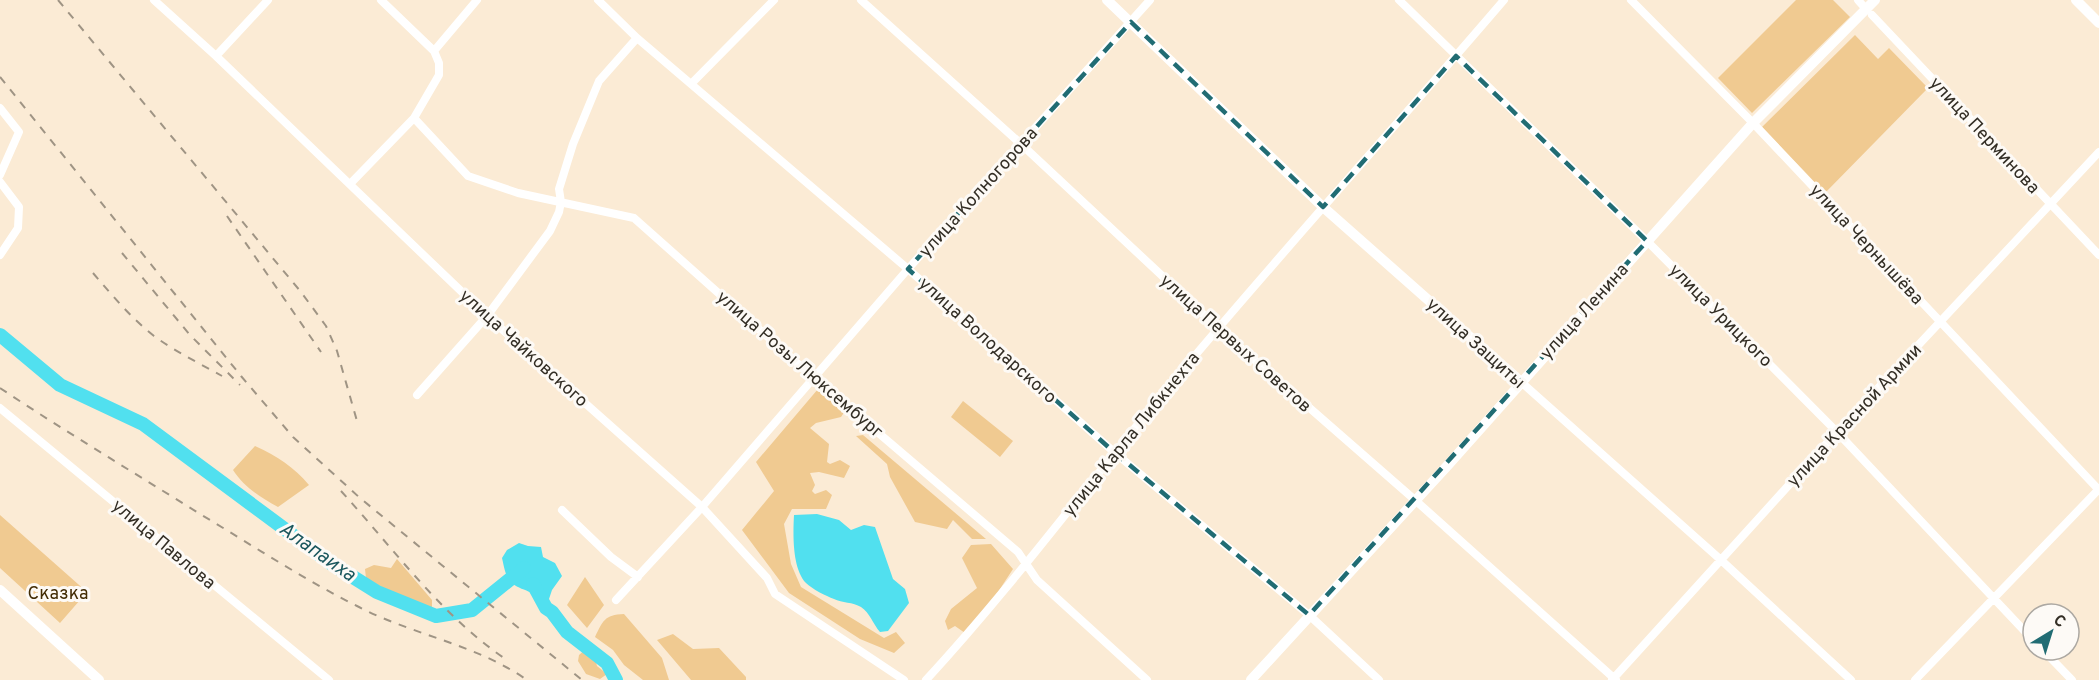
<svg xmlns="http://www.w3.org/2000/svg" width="2099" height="680" font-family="Overpass,sans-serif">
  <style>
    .green { fill: #f0ca91 }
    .water { fill: #51e0ef }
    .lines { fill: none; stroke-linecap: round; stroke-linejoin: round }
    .river { stroke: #51e0ef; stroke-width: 14 }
    .minor { stroke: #fff; stroke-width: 8 }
    .tertiary { stroke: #fff; stroke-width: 10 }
    .rail { stroke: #9f9484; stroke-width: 2; stroke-dasharray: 8 8; stroke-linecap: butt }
    .marked { fill: none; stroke: #216c73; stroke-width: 4.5; stroke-dasharray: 12 8; stroke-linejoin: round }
    .labels { text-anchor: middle; stroke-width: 6; stroke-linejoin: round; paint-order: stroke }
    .street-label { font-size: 18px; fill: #332e25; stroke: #fdfaf6 }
    .park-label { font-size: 18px; fill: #422c05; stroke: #fdfaf6 }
    .water-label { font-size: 20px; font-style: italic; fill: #1b575d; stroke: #fdfaf6 }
  </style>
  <rect width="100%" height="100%" fill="#fbebd5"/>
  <path class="green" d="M 1796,0 L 1833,0 L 1850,17 L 1752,113 L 1718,78 Z
    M 1855,35 L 1878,59 L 1889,48 L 1928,88 L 1825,193 L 1762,127 Z
    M 818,389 L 845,411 L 841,417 L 816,423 L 810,428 L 829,444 L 827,462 L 830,464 L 840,460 L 850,466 L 844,478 L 819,472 L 810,473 L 815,485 L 812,491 L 815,494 L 826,490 L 832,495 L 826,509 L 792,509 L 784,524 L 791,564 L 801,587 L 884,638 L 896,632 L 905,643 L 894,653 L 860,639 L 789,593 L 742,530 L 774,491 L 756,462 Z
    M 963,401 L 1013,441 L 1000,457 L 951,417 Z
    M 863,435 L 986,539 L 972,539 L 953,520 L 947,529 L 915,522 L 890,477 L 887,464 L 856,436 Z
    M 255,446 C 277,456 294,467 309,485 L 278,507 C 260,497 244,487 233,470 Z
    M 0,515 L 87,592 L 60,623 L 0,568 Z
    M 991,544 L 1013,569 L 996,595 L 965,633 L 955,626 L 948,630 L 945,621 L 951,609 L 977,588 L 962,558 L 971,545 Z
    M 397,559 L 432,600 L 432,609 L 397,596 L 366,578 L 365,569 L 374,565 L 391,568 Z
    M 585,577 L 604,605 L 587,628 L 567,605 Z
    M 624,614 L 662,658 L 669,680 L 643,680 L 624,665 L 613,650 L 595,637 C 603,621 604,615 624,614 Z
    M 673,634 L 693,649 L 719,648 L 746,677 L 746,680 L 691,680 L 657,640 Z
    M 587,648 L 594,654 L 597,666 L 607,674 L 600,679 L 586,674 L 578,661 L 579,655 Z"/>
  <path class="water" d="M 817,514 L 839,520 L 851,530 L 864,525 L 875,527 L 893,579 L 905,589 L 909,603 L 888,631 L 880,632 C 873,624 870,613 861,607 C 853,602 842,603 834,599 C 826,596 812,589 806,583 C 792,568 793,534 794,515 Z
    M 519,543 L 528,546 L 541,547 L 543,557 L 555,563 L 562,576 L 552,590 L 546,608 C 538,589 520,592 511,582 C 505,576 504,566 502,558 L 507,550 Z"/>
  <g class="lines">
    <path class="river" d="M 0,335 L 60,385 L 143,424 L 329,562 L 377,592 L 436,616 L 472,610 L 524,568
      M 533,584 L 546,608 L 552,612 L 567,632 L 607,663 L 616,680"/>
    <path class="minor" d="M 154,0 L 216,56 L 487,316 L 702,507 L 767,578 L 775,594 L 904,680
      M 598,0 L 637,38 L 908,269 L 1114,452 L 1309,615 L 1379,680
      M 861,0 L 1021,144 L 1218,328 L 1415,500 L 1616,680
      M 1399,0 L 1647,241 L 1837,432 L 2033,640
      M 1631,0 L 1753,123 L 2099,490
      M 1858,0 L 1866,9
      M 1872,15 L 2099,255
      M 434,51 L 477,0
      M 216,56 L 268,0
      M 692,83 L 774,0
      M 0,108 L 19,132 L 0,175
      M 414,118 L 468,176 L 518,193 L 634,218 L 814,378 L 1018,552 L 1037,580 L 1147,680
      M 0,182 L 19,207 L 18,228 L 0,255
      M 350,184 L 414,118 L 439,75 L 439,63 L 434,51 L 381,0
      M 1521,382 L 1721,560 L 1851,680
      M 417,395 L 487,316 L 550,231 L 559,212 L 561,202 L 559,189 L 573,144 L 599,81 L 637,38
      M 0,408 L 329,680
      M 562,510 L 611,557 L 638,577
      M 616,600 L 702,507 L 908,269 L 1150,0
      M 2043,650 L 2072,680
      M 926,680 C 1011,588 1086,486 1166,390 C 1276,258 1392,131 1504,0
      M 1612,680 L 1837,432 L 2099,152
      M 1915,680 L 2099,489"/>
    <path class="tertiary" d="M 1107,0 L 1323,207 L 1521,382
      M 2076,0 L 2099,23
      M 0,590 L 99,680
      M 1251,680 L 1448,465 L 1753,123 L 1875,0"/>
    <path class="rail" d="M 58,0 L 301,292 L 326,326 L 337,351 L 357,421
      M 0,77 L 241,376 L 293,437 L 360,498 L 582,680
      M 227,216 L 321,352
      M 122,253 L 190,335 L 240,385
      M 93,273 C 112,295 131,318 154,336 C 176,352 199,363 222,376
      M 0,388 C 66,432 133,472 200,514 C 252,545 303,579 357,606 C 412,635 476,644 527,680
      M 341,491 C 393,548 440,614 504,658"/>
  </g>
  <path class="marked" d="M 1131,22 L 1323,207 L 1456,56 L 1647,241 L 1309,615 L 1114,452 L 908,269 Z"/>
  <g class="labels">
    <g class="street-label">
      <text transform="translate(1985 135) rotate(47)" y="6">улица Перминова</text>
      <text transform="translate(978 192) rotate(-48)" y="6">улица Колногорова</text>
      <text transform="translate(1867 244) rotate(47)" y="6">улица Чернышёва</text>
      <text transform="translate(1584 311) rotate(-48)" y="6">улица Ленина</text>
      <text transform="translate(1721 315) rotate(45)" y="6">улица Урицкого</text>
      <text transform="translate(988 340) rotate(42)" y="6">улица Володарского</text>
      <text transform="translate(1236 343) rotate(42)" y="6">улица Первых Советов</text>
      <text transform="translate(1476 343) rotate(42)" y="6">улица Защиты</text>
      <text transform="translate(524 348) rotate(42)" y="6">улица Чайковского</text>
      <text transform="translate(800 364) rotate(41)" y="6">улица Розы Люксембург</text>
      <text transform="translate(1854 415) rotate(-47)" y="6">улица Красной Армии</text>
      <text transform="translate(1131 434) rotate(-51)" y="6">улица Карла Либкнехта</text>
      <text transform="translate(164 544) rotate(40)" y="6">улица Павлова</text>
    </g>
    <g class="park-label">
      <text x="58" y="599">Сказка</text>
    </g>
    <g class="water-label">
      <text transform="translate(318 551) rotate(35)" y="7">Алапаиха</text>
    </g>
  </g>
  <g transform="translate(2051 632) rotate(38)"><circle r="28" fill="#fdfaf6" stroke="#aca8a2" stroke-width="1.5"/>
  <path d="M0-4.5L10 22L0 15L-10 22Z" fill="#216c73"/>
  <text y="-9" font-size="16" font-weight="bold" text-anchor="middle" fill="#332e25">С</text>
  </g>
</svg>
